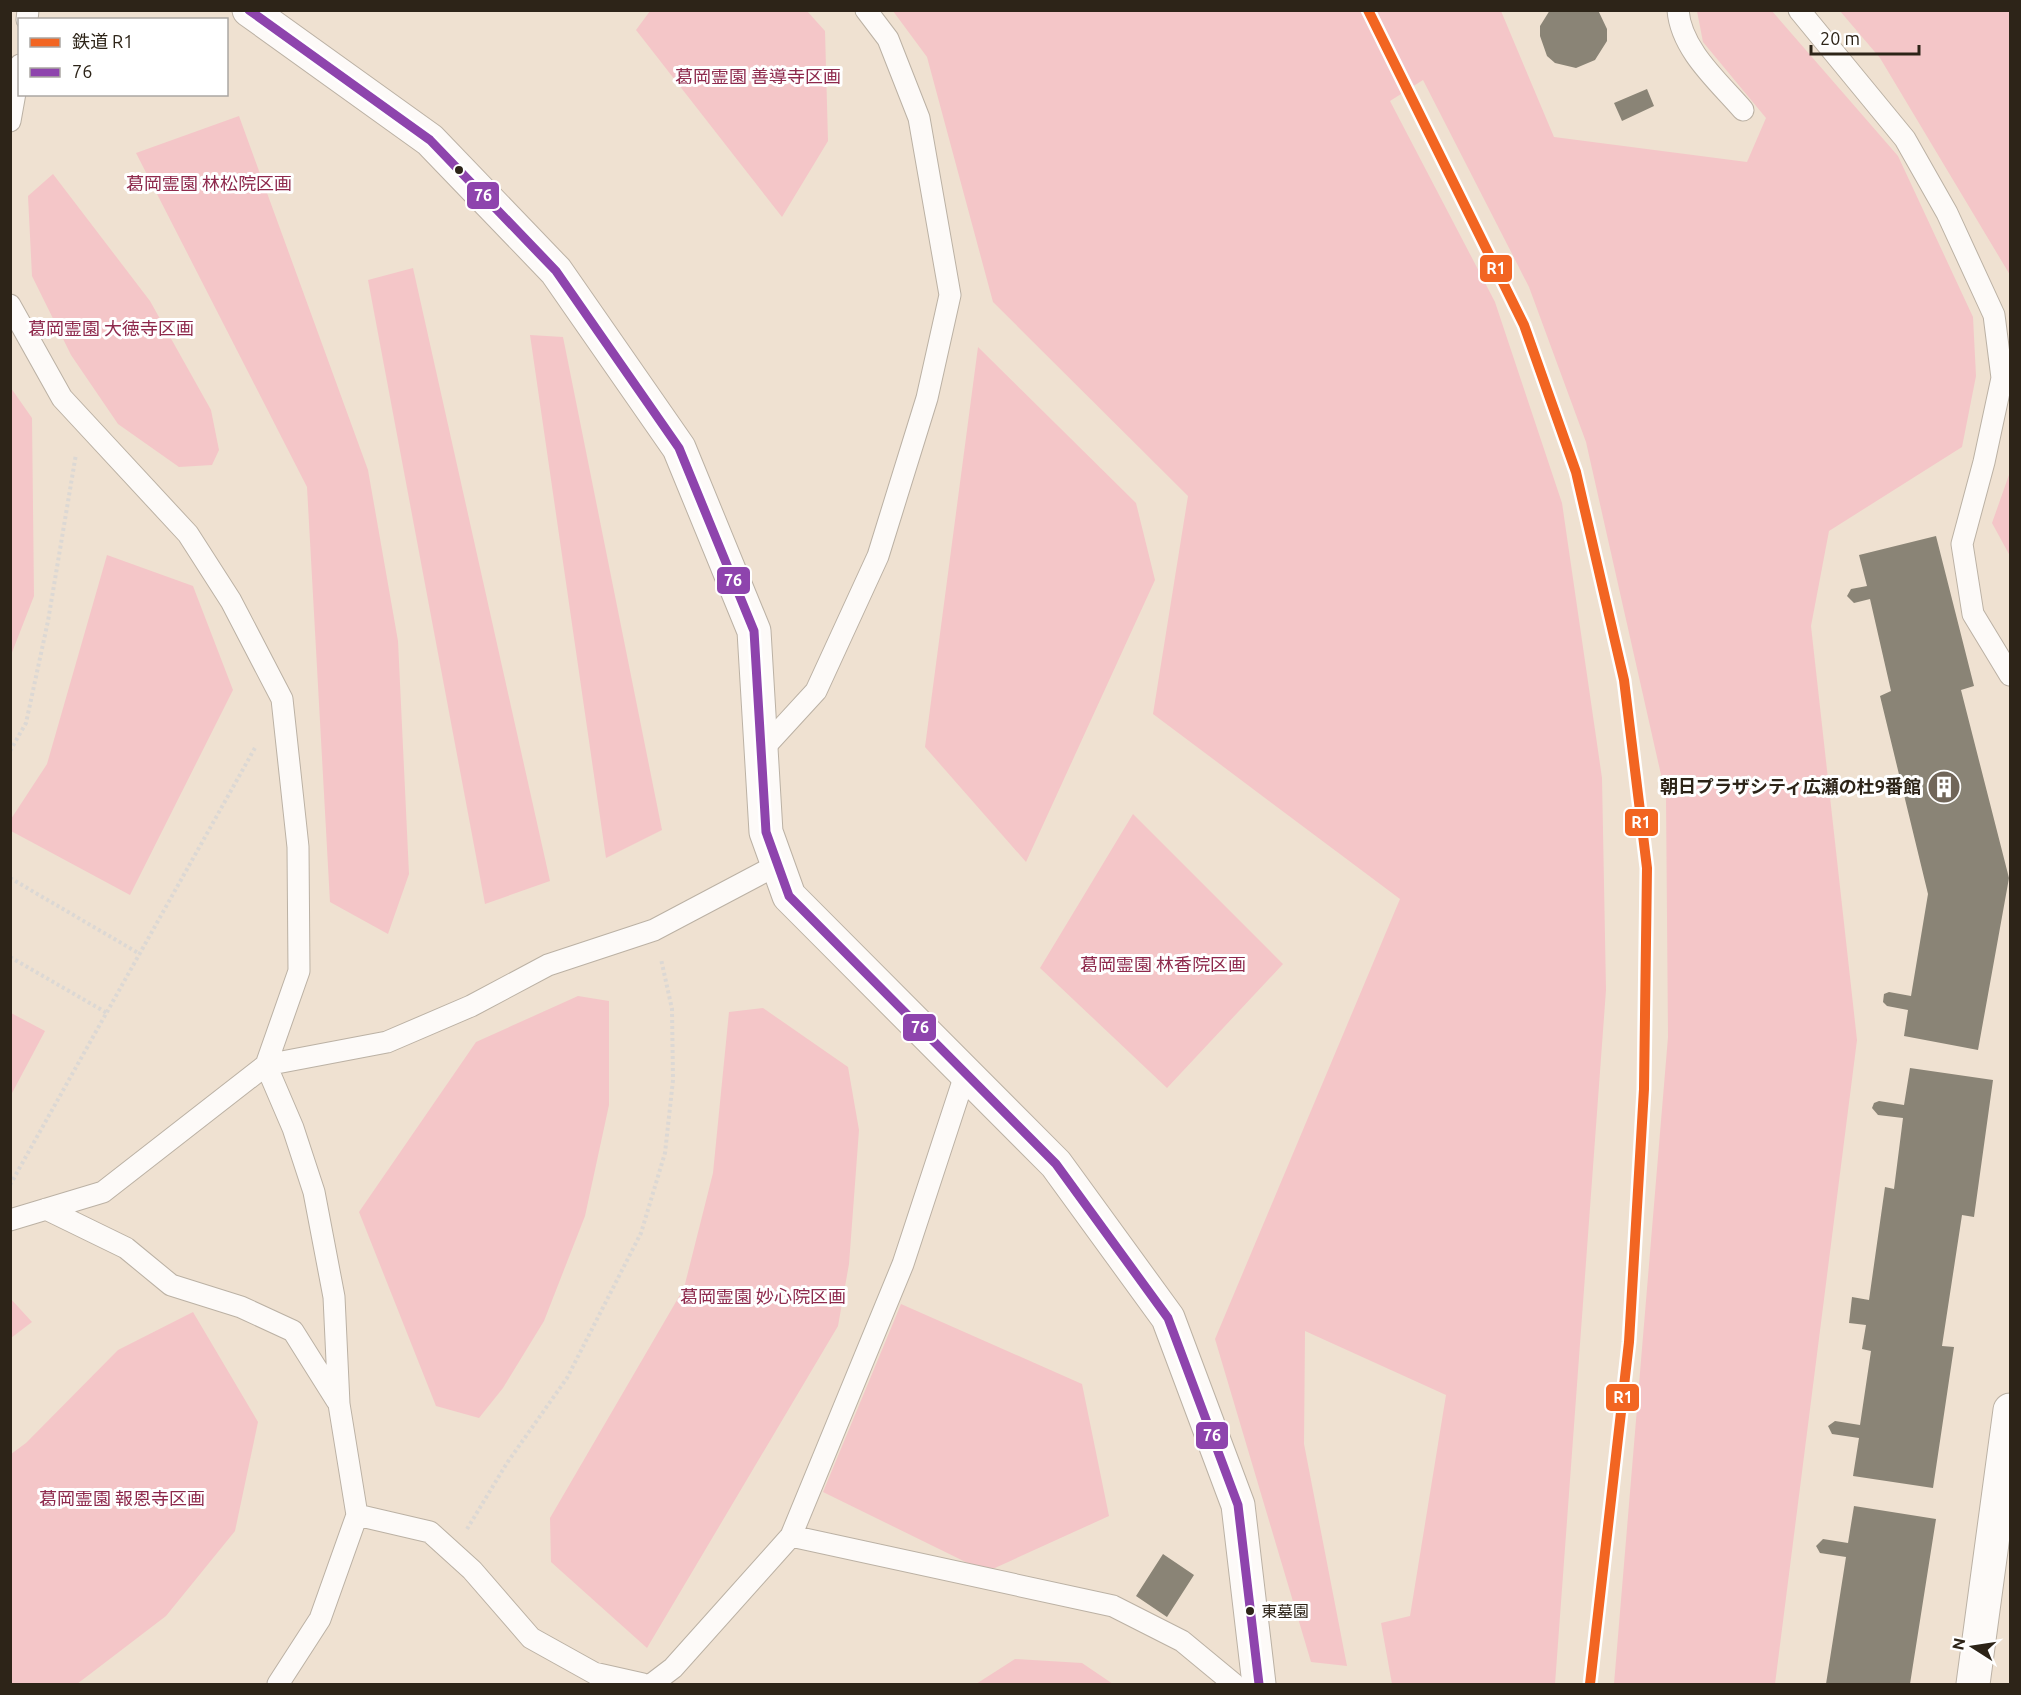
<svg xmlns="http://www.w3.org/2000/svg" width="2021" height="1695" font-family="Ubuntu,'Noto Sans JP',sans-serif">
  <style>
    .green { fill: #f4c6c8 }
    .building { fill: #8a8476 }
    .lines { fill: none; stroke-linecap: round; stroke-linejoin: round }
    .lane-casing { stroke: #bbb1a4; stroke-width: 23 }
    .street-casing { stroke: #bbb1a4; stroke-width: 35 }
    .path { stroke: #dcd8d4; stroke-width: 4; stroke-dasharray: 3 3; stroke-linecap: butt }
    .lane { stroke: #fdfaf8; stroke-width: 21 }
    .street { stroke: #fdfaf8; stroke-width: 33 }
    .bus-1-casing { stroke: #fff; stroke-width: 14 }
    .bus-1 { stroke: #8e44ad; stroke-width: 9 }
    .rail-1-casing { stroke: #fff; stroke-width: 15 }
    .rail-1 { stroke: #f26522; stroke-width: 10 }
    .bus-dot { fill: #2d2418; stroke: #fff; stroke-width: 2 }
    .labels { text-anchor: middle; stroke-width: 6; stroke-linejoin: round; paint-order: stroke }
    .bus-label { font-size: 16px; fill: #2d2418; stroke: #fff; text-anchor: start }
    .park-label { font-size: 18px; fill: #8e294c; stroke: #fff }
    .poi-label { font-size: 18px; font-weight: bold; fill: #2d2418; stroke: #fff; text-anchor: end }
    .line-badge { stroke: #fff; stroke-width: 2 }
    .badge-label { font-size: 16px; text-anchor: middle; font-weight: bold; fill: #fff }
  </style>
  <rect width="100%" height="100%" fill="#efe1d1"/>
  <path class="green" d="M 807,11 L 825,31 L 828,141 L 782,217 L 636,30 L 650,11 Z
    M 893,11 L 1501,11 L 1554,137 L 1747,162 L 1766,118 L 1703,42 L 1697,11 L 1772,11 L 1898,156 L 1973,317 L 1976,376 L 1962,447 L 1829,531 L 1811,626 L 1857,1040 L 1775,1684 L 1614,1684 L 1668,1037 L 1666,797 L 1586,442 L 1529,287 L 1423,80 L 1390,101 L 1495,302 L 1562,503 L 1602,778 L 1606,990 L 1555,1684 L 1392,1684 L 1381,1623 L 1410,1616 L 1446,1395 L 1305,1331 L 1304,1444 L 1347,1666 L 1311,1662 L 1215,1339 L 1400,899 L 1153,714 L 1188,496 L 993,302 L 927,57 Z
    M 1840,11 L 2010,11 L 2010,275 L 1880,58 Z
    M 239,116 L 368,470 L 398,641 L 409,874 L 388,934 L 330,902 L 307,487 L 136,153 Z
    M 53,174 L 150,301 L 211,410 L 219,450 L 212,465 L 179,467 L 118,424 L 71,355 L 32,276 L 28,196 Z
    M 413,268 L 550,881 L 485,904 L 368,280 Z
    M 530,335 L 563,337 L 662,830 L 606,858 Z
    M 978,347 L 1136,503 L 1155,580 L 1026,862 L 925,747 Z
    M 11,388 L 32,418 L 34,596 L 11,655 Z
    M 2010,472 L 2010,556 L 1992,523 Z
    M 107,555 L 193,586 L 233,690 L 130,895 L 11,831 L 11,819 L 47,764 Z
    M 1133,814 L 1283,964 L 1167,1088 L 1040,968 Z
    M 578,996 L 609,1001 L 609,1105 L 585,1216 L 544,1321 L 503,1388 L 479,1418 L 436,1406 L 359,1212 L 476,1042 Z
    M 763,1008 L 848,1067 L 859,1130 L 849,1264 L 838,1326 L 647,1648 L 551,1562 L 550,1518 L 684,1288 L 713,1173 L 729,1012 Z
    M 11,1013 L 45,1031 L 11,1095 Z
    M 10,1298 L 32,1322 L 11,1338 L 10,1338 Z
    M 901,1304 L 1082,1384 L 1109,1516 L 986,1572 L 823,1492 Z
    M 193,1312 L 258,1422 L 235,1531 L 166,1616 L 77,1684 L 11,1684 L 11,1454 L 26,1443 L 118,1350 Z
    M 1015,1659 L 1082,1663 L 1113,1684 L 976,1684 Z"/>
  <path class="building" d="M 1550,10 L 1598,10 L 1607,29 L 1607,41 L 1595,60 L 1576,68 L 1555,63 L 1547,56 L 1540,36 L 1540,26 Z
    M 1647,89 L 1654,106 L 1622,121 L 1614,103 Z
    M 1936,536 L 1974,686 L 1961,690 L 2009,878 L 1978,1050 L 1904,1036 L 1908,1010 L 1887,1006 L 1883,1002 L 1884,994 L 1889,992 L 1911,996 L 1928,894 L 1880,696 L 1891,691 L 1870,599 L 1854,603 L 1847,596 L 1851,589 L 1867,586 L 1859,555 Z
    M 1910,1068 L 1993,1080 L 1974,1217 L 1962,1215 L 1942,1346 L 1954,1347 L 1933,1488 L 1853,1476 L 1859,1438 L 1832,1434 L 1828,1426 L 1835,1421 L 1860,1425 L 1871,1351 L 1862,1349 L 1866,1325 L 1849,1323 L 1852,1297 L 1869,1300 L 1885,1187 L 1894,1189 L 1903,1118 L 1878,1115 L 1872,1108 L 1874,1103 L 1879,1101 L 1904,1105 Z
    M 1854,1506 L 1936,1519 L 1910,1684 L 1826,1684 L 1846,1557 L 1820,1553 L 1816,1546 L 1823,1539 L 1848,1543 Z
    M 1163,1554 L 1194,1575 L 1167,1617 L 1136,1596 Z"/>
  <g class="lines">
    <g class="lane-casing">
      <path id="lane" d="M 1678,10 C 1681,50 1719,82 1743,110
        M 1799,10 L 1905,139 L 1947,213 L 1994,315 L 2002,378 L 1984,462 L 1962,544 L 1973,614 L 2010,675
        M 27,20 L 28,10
        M 10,121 L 20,65
        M 10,305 L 62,398 L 188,534 L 231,601 L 282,699 L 298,847 L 299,971 L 266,1065 L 103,1192 L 10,1220
        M 761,751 L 816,691 L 878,556 L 927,398 L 950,295 L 919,118 L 888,39 L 866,10
        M 46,1209 L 126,1248 L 171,1285 L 241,1307 L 293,1331 L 337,1401
        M 357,1515 L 430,1532 L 472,1570 L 531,1638 L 594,1673 L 643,1684
        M 791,1536 L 1113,1606 L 1182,1641 L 1234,1684
        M 278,1684 L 320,1619 L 357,1515 L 339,1404 L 334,1297 L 314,1192 L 293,1128 L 266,1065 L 387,1042 L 471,1006 L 548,965 L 654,930 L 777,865
        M 652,1684 L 673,1668 L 791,1536 L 903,1264 L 965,1075"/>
    </g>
    <g class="street-casing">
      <path id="street" d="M 249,10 L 430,140 L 556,271 L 679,448 L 754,631 L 766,832 L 789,896 L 1056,1164 L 1168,1318 L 1238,1505 L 1259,1684
        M 1973,1684 L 2010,1410"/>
    </g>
    <path class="path" d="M 10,751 L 26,723 L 48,621 L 76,454
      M 10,878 L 140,954
      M 10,957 L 107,1013
      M 10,1185 L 256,746
      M 467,1529 L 507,1463 L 567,1378 L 641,1233 L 665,1153 L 673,1080 L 672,1009 L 661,959"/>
    <use href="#lane" class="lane"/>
    <use href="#street" class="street"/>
    <g class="bus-1-casing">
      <path id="bus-1" d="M 249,10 L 430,140 L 556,271 L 679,448 L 754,631 L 766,832 L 789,896 L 1056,1164 L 1168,1318 L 1238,1505 L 1259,1684"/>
    </g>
    <use href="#bus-1" class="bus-1"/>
    <g class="rail-1-casing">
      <path id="rail-1" d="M 1368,10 L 1524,325 L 1576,472 L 1624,680 L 1647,868 L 1644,1089 L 1629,1342 L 1590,1684"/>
    </g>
    <use href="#rail-1" class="rail-1"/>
  </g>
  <defs>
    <g id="building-disc" transform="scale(1.725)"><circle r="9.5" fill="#716659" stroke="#fff"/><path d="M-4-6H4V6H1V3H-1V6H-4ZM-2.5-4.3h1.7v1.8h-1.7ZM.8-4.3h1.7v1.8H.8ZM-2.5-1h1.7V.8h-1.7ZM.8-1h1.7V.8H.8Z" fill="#fff"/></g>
  </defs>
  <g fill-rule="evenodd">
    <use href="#building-disc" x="1944" y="787"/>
  </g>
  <g class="bus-dot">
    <circle cx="459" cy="170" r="5"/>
    <circle cx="1250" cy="1611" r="5"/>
  </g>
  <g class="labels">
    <g class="bus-label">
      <text x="1261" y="1617">東墓園</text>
    </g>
    <g class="park-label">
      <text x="758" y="83">葛岡霊園 善導寺区画</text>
      <text x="209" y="190">葛岡霊園 林松院区画</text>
      <text x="111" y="335">葛岡霊園 大徳寺区画</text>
      <text x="1163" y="971">葛岡霊園 林香院区画</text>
      <text x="763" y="1303">葛岡霊園 妙心院区画</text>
      <text x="122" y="1505">葛岡霊園 報恩寺区画</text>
    </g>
    <g class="poi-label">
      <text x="1921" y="793">朝日プラザシティ広瀬の杜9番館</text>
    </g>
  </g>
  <g class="line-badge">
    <rect x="466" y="181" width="34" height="29" rx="6" fill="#8e44ad"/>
    <rect x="1479" y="254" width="34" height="29" rx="6" fill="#f26522"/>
    <rect x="716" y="566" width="35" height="29" rx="6" fill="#8e44ad"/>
    <rect x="1624" y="808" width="35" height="29" rx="6" fill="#f26522"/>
    <rect x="902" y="1013" width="35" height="29" rx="6" fill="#8e44ad"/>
    <rect x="1605" y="1383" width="35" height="29" rx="6" fill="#f26522"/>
    <rect x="1195" y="1421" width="34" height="29" rx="6" fill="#8e44ad"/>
  </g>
  <g class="badge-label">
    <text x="483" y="201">76</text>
    <text x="1496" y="274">R1</text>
    <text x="733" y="586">76</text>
    <text x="1641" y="828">R1</text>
    <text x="920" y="1033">76</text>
    <text x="1623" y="1403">R1</text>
    <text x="1212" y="1441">76</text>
  </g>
  <rect width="2021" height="1695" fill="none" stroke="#2d2418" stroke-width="24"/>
  <rect x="18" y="18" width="210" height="78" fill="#ffffff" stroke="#aba7a3" stroke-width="1.5"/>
  <rect x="30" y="38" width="30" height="9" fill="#f26522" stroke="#aba7a3" stroke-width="1.5"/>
  <text x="72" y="48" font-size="18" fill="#2d2418">鉄道 R1</text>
  <rect x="30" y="68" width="30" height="9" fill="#8e44ad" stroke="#aba7a3" stroke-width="1.5"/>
  <text x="72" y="78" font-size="18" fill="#2d2418">76</text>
  <g transform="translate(1973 1647) rotate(282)" stroke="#ffffff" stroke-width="4.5" paint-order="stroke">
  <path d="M0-4.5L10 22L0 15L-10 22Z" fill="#2d2418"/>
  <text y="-9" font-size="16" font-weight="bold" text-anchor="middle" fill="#2d2418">N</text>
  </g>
  <path d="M1811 45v9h108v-9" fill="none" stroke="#2d2418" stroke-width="3"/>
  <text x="1820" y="45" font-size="18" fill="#2d2418" stroke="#ffffff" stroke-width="4.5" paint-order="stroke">20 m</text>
</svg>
